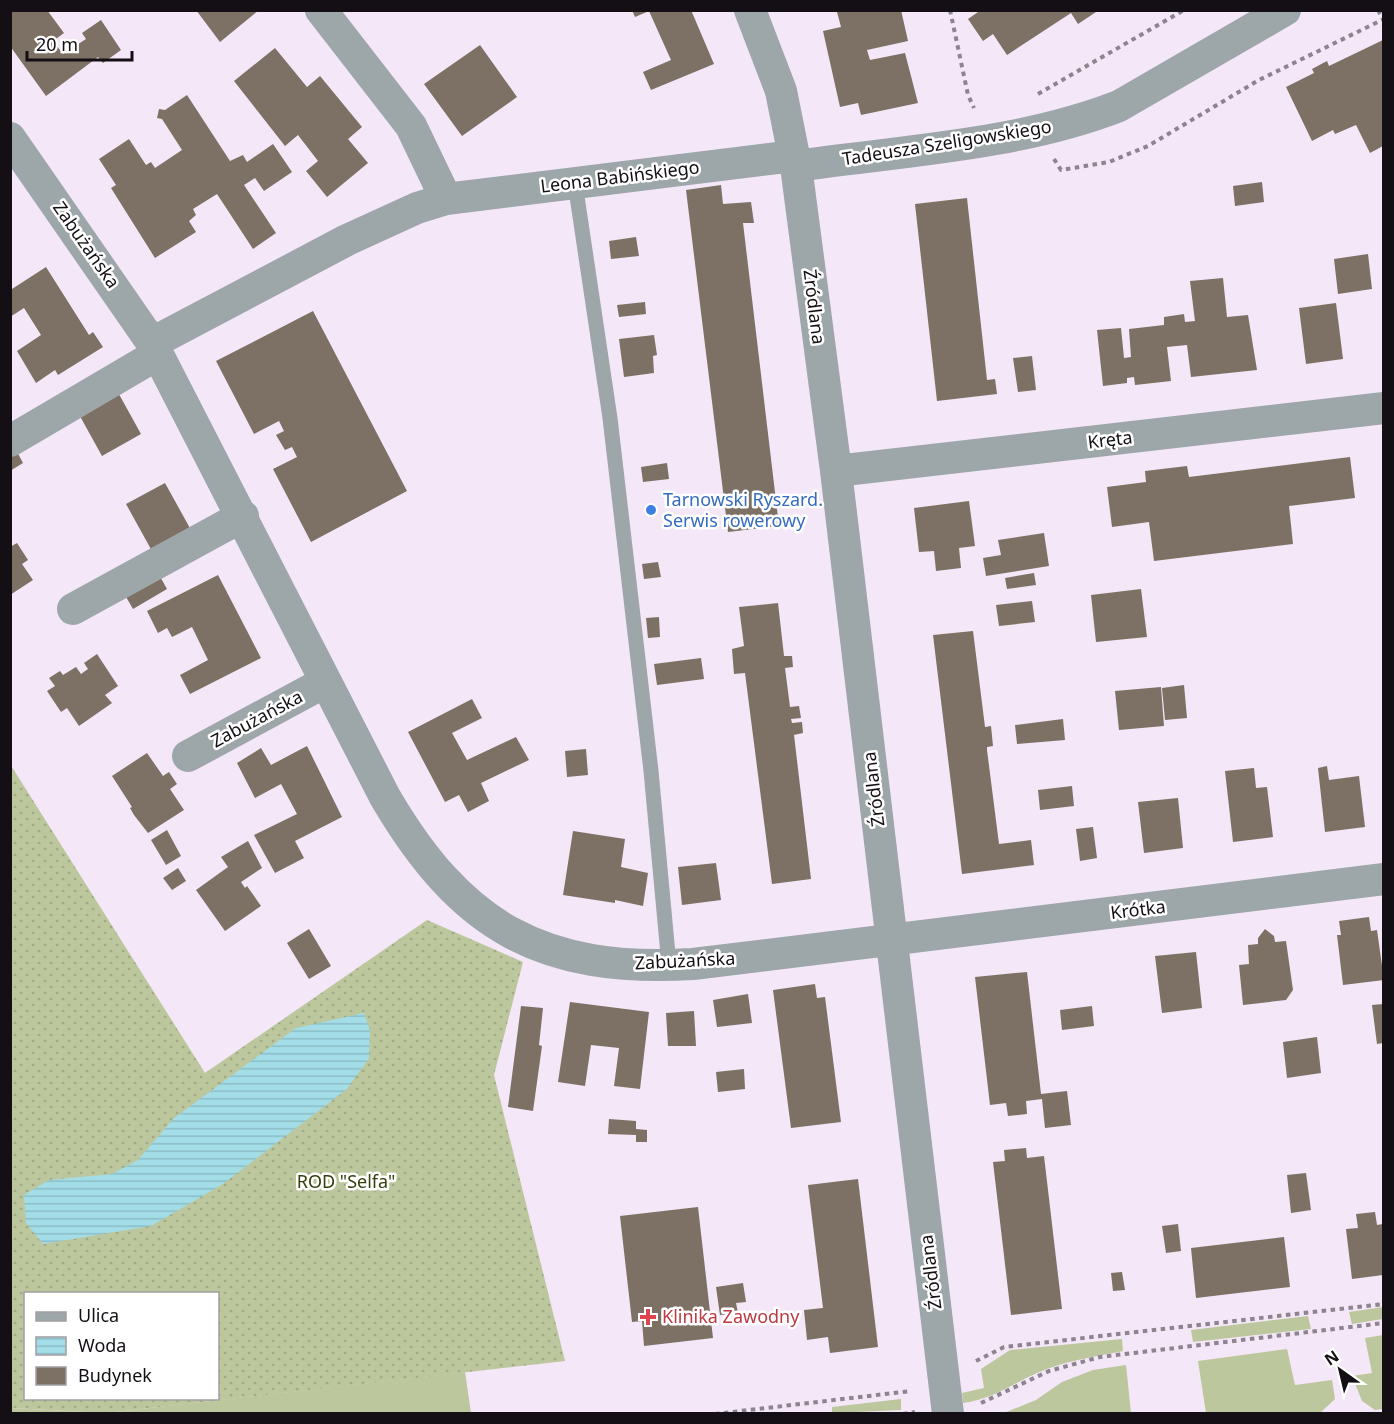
<svg xmlns="http://www.w3.org/2000/svg" width="1394" height="1424" font-family="'Noto Sans',sans-serif">
  <style>
    .grass { fill: #bcc79d }
    .garden { fill: url(#garden-dots); fill-rule: evenodd }
    .water { fill: url(#water-rules) }
    .building { fill: #7c7164 }
    .lines { fill: none; stroke-linecap: round; stroke-linejoin: round }
    .path { stroke: #8d848f; stroke-width: 4; stroke-dasharray: 4.5 4.5; stroke-linecap: butt }
    .service { stroke: #9da6a8; stroke-width: 15 }
    .minor { stroke: #9da6a8; stroke-width: 32 }
    .shop-dot { fill: #3f7fe0; stroke: #fff; stroke-width: 2 }
    .health-dot { fill: #e0444e; stroke: #fff; stroke-width: 2 }
    .labels { text-anchor: middle; stroke-width: 5; stroke-linejoin: round; paint-order: stroke }
    .street-label { font-size: 18px; fill: #130f14; stroke: #fff }
    .shop-label { font-size: 18px; fill: #366cbe; stroke: #fff; text-anchor: start }
    .park-label { font-size: 18px; fill: #353f0b; stroke: #fff }
    .health-label { font-size: 18px; fill: #be3a42; stroke: #fff; text-anchor: start }
  </style>
  <defs>
    <pattern id="garden-dots" width="8" height="8" patternUnits="userSpaceOnUse" patternTransform="scale(1.5)"><rect width="8" height="8" fill="#bcc79d"/><path d="M2 2h.1M6 6h.1" fill="none" stroke="#a1aa86" stroke-width="1.8" stroke-linecap="round"/></pattern>
    <pattern id="water-rules" width="6" height="5" patternUnits="userSpaceOnUse" patternTransform="scale(1.5)"><rect width="6" height="5" fill="#a3dee8"/><path d="M0 2.5h6" fill="none" stroke="#8bbdc6"/></pattern>
  </defs>
  <rect width="100%" height="100%" fill="#f4e7f7"/>
  <path class="grass" d="M 1383,1307 L 1383,1319 L 1352,1324 L 1349,1312 Z
    M 1308,1316 L 1311,1329 L 1193,1342 L 1191,1330 Z
    M 1383,1335 L 1383,1409 L 1375,1410 L 1362,1401 L 1352,1376 L 1372,1373 L 1365,1338 Z
    M 1122,1339 L 1123,1351 C 1093,1357 1065,1361 1037,1373 C 1012,1384 991,1400 963,1403 L 962,1393 L 984,1388 L 981,1369 L 1010,1350 Z
    M 1287,1349 L 1295,1385 L 1332,1380 L 1335,1399 L 1319,1414 L 1206,1413 L 1198,1361 Z
    M 1126,1365 L 1131,1413 L 1004,1413 L 1036,1400 L 1062,1382 L 1093,1370 Z
    M 465,1372 L 471,1413 L 11,1414 L 10,1408 L 106,1413 Z
    M 901,1399 L 901,1410 L 832,1413 L 832,1407 Z"/>
  <path class="garden" d="M 10,764 L 205,1073 L 427,920 L 523,962 L 494,1075 L 565,1361 L 106,1413 L 11,1408 ZM 26,1294 L 218,1294 L 218,1398 L 26,1398 Z"/>
  <path class="water" d="M 364,1013 L 370,1030 L 369,1058 L 347,1089 L 223,1184 L 151,1226 L 43,1244 L 26,1223 L 24,1195 L 49,1180 L 112,1174 L 138,1160 L 173,1119 L 296,1028 Z"/>
  <path class="building" d="M 10,10 L 47,10 L 64,33 L 53,41 L 63,54 L 86,39 L 82,33 L 101,20 L 121,50 L 103,63 L 98,57 L 46,96 L 10,46 Z
    M 196,10 L 259,10 L 220,42 Z
    M 632,10 L 691,10 L 714,64 L 651,90 L 643,72 L 671,60 L 649,11 L 635,17 Z
    M 844,10 L 901,10 L 908,41 L 867,50 L 870,60 L 905,53 L 918,103 L 861,115 L 858,103 L 840,107 L 823,31 L 841,27 L 837,12 Z
    M 981,10 L 1099,10 L 1078,24 L 1071,13 L 1007,55 L 993,34 L 983,41 L 968,19 Z
    M 1383,40 L 1383,146 L 1370,153 L 1356,125 L 1335,134 L 1333,130 L 1312,141 L 1286,87 L 1314,73 L 1312,69 L 1327,61 L 1329,66 Z
    M 480,45 L 517,97 L 462,136 L 424,84 Z
    M 275,48 L 307,87 L 320,76 L 362,127 L 348,139 L 368,163 L 327,197 L 306,171 L 318,161 L 298,135 L 285,146 L 234,81 Z
    M 187,95 L 230,161 L 243,155 L 247,162 L 273,144 L 292,172 L 264,191 L 255,178 L 244,185 L 276,233 L 253,249 L 217,194 L 193,209 L 196,215 L 189,221 L 196,232 L 155,258 L 111,188 L 116,185 L 99,159 L 129,139 L 146,165 L 151,162 L 155,168 L 182,150 L 162,119 L 157,118 L 159,109 L 165,110 Z
    M 1262,182 L 1264,202 L 1235,206 L 1233,186 Z
    M 721,185 L 723,204 L 751,202 L 754,223 L 743,223 L 779,526 L 728,532 L 686,190 Z
    M 967,198 L 987,380 L 995,379 L 997,394 L 937,401 L 915,204 Z
    M 636,237 L 639,256 L 611,259 L 609,241 Z
    M 1368,254 L 1372,289 L 1338,294 L 1334,259 Z
    M 46,267 L 89,335 L 93,332 L 103,347 L 58,375 L 55,370 L 36,383 L 17,351 L 41,335 L 24,308 L 10,317 L 10,292 L 12,289 Z
    M 1223,278 L 1227,317 L 1248,315 L 1257,370 L 1191,377 L 1187,345 L 1167,347 L 1171,381 L 1135,385 L 1134,377 L 1127,378 L 1127,383 L 1103,386 L 1097,330 L 1121,328 L 1124,358 L 1131,357 L 1129,329 L 1164,325 L 1164,317 L 1184,314 L 1185,322 L 1195,321 L 1190,281 Z
    M 645,302 L 646,314 L 619,317 L 617,305 Z
    M 1336,303 L 1343,359 L 1306,364 L 1299,308 Z
    M 313,311 L 407,491 L 311,542 L 273,469 L 297,457 L 292,447 L 285,450 L 276,435 L 284,431 L 279,421 L 254,434 L 216,361 Z
    M 654,335 L 657,355 L 653,356 L 654,373 L 624,377 L 619,339 Z
    M 1032,356 L 1036,390 L 1018,392 L 1013,358 Z
    M 115,387 L 141,434 L 102,456 L 76,409 Z
    M 15,448 L 23,463 L 10,471 L 10,451 Z
    M 1350,457 L 1355,498 L 1289,506 L 1293,544 L 1154,561 L 1149,522 L 1112,527 L 1107,487 L 1146,482 L 1145,471 L 1187,466 L 1189,477 Z
    M 667,463 L 669,479 L 643,482 L 641,467 Z
    M 165,483 L 191,530 L 152,551 L 126,504 Z
    M 969,501 L 975,546 L 959,548 L 961,568 L 936,571 L 934,551 L 919,552 L 914,508 Z
    M 1044,533 L 1049,566 L 986,576 L 983,558 L 1001,555 L 998,540 Z
    M 17,543 L 28,560 L 22,564 L 33,580 L 10,595 L 10,547 Z
    M 658,562 L 661,577 L 644,579 L 642,564 Z
    M 157,571 L 167,589 L 133,609 L 122,590 Z
    M 1034,573 L 1036,585 L 1007,589 L 1005,578 Z
    M 218,575 L 261,658 L 190,694 L 180,675 L 208,660 L 192,627 L 172,637 L 167,628 L 158,633 L 147,611 Z
    M 1141,589 L 1147,637 L 1096,642 L 1091,595 Z
    M 1032,601 L 1035,622 L 999,626 L 996,605 Z
    M 778,603 L 784,656 L 792,656 L 793,667 L 785,668 L 790,707 L 799,706 L 801,718 L 791,719 L 792,723 L 802,722 L 803,733 L 794,735 L 811,879 L 772,884 L 745,673 L 734,674 L 732,649 L 744,646 L 739,607 Z
    M 659,617 L 660,637 L 648,638 L 646,618 Z
    M 973,631 L 985,727 L 991,726 L 993,746 L 987,747 L 987,750 L 999,844 L 1031,840 L 1034,865 L 962,874 L 933,635 Z
    M 97,654 L 118,686 L 105,695 L 112,703 L 79,726 L 67,708 L 61,712 L 47,691 L 55,686 L 49,678 L 60,671 L 63,675 L 76,667 L 81,674 L 88,669 L 84,663 Z
    M 701,658 L 704,679 L 657,685 L 654,664 Z
    M 1184,685 L 1187,718 L 1165,720 L 1162,688 Z
    M 1161,687 L 1164,726 L 1119,730 L 1115,691 Z
    M 472,699 L 482,718 L 452,733 L 467,760 L 516,737 L 529,760 L 481,783 L 489,801 L 468,812 L 459,795 L 445,802 L 408,732 Z
    M 1063,719 L 1065,740 L 1017,744 L 1015,725 Z
    M 307,746 L 342,817 L 295,841 L 304,858 L 275,873 L 254,835 L 297,814 L 281,784 L 255,798 L 237,763 L 261,748 L 271,765 Z
    M 586,749 L 588,775 L 567,777 L 565,751 Z
    M 147,753 L 163,776 L 169,772 L 177,784 L 170,789 L 184,810 L 148,833 L 134,815 L 130,808 L 132,807 L 112,776 Z
    M 1327,766 L 1329,780 L 1359,776 L 1365,827 L 1325,832 L 1318,768 Z
    M 1254,768 L 1256,788 L 1267,787 L 1273,837 L 1233,842 L 1225,771 Z
    M 1072,786 L 1074,806 L 1040,810 L 1038,790 Z
    M 1178,798 L 1183,848 L 1144,853 L 1138,802 Z
    M 1093,827 L 1097,858 L 1080,861 L 1076,829 Z
    M 167,830 L 181,856 L 166,865 L 151,840 Z
    M 573,831 L 625,839 L 621,867 L 648,873 L 643,906 L 615,900 L 615,903 L 563,895 Z
    M 248,841 L 262,868 L 241,882 L 245,888 L 247,886 L 261,906 L 225,931 L 196,890 L 228,867 L 221,857 Z
    M 716,863 L 721,900 L 682,905 L 678,867 Z
    M 178,868 L 186,881 L 172,890 L 163,878 Z
    M 1369,917 L 1371,931 L 1377,930 L 1384,980 L 1343,985 L 1337,935 L 1341,935 L 1339,921 Z
    M 309,929 L 331,966 L 309,979 L 287,943 Z
    M 1265,929 L 1274,936 L 1275,942 L 1286,941 L 1293,990 L 1286,1000 L 1243,1005 L 1239,965 L 1249,964 L 1248,945 L 1258,944 L 1258,938 Z
    M 1196,952 L 1202,1008 L 1162,1013 L 1155,956 Z
    M 1027,972 L 1041,1094 L 1067,1091 L 1071,1125 L 1045,1128 L 1042,1099 L 1026,1101 L 1027,1114 L 1008,1116 L 1006,1103 L 990,1105 L 975,977 Z
    M 815,984 L 817,998 L 825,997 L 841,1122 L 791,1128 L 773,990 Z
    M 748,994 L 752,1023 L 717,1027 L 713,1000 Z
    M 570,1002 L 649,1012 L 640,1089 L 614,1086 L 619,1048 L 591,1045 L 585,1086 L 558,1082 Z
    M 1383,1004 L 1383,1043 L 1377,1044 L 1372,1005 Z
    M 521,1006 L 543,1008 L 539,1045 L 542,1046 L 533,1111 L 508,1107 Z
    M 1092,1006 L 1094,1026 L 1062,1030 L 1060,1010 Z
    M 694,1011 L 696,1046 L 668,1046 L 666,1013 Z
    M 1317,1037 L 1321,1073 L 1287,1078 L 1283,1042 Z
    M 744,1069 L 745,1089 L 718,1092 L 716,1072 Z
    M 609,1119 L 636,1121 L 636,1129 L 647,1130 L 647,1142 L 636,1142 L 636,1135 L 608,1134 Z
    M 1026,1148 L 1027,1158 L 1044,1156 L 1062,1309 L 1011,1315 L 993,1162 L 1005,1161 L 1004,1150 Z
    M 1306,1173 L 1311,1210 L 1291,1213 L 1287,1175 Z
    M 858,1179 L 878,1347 L 830,1353 L 828,1337 L 807,1340 L 804,1310 L 823,1308 L 808,1185 Z
    M 698,1207 L 713,1338 L 644,1346 L 642,1321 L 632,1322 L 620,1216 Z
    M 1375,1212 L 1377,1225 L 1383,1224 L 1383,1275 L 1352,1279 L 1346,1229 L 1358,1228 L 1356,1214 Z
    M 1178,1224 L 1181,1251 L 1166,1253 L 1162,1226 Z
    M 1284,1237 L 1290,1287 L 1196,1298 L 1191,1248 Z
    M 1122,1272 L 1125,1290 L 1113,1291 L 1111,1273 Z
    M 743,1283 L 746,1302 L 736,1303 L 738,1313 L 720,1315 L 716,1287 Z"/>
  <g class="lines">
    <path class="path" d="M 950,10 L 968,95 L 974,108
      M 1378,10 L 1383,19
      M 1038,94 L 1184,10
      M 1054,159 L 1061,170 L 1109,162 L 1148,146 L 1259,80 L 1384,19
      M 976,1361 L 1004,1347 L 1384,1304
      M 981,1403 L 1049,1371 L 1100,1357 L 1384,1323
      M 715,1414 L 911,1391
      M 903,1414 L 915,1412"/>
    <path class="service" d="M 575,183 L 610,418 L 651,771 L 669,965"/>
    <path class="minor" d="M 321,10 L 411,126 L 446,199
      M 750,10 L 781,91 L 796,166 L 836,471 L 948,1414
      M 10,138 L 152,343 L 385,797 C 461,927 542,973 693,964 L 1384,879
      M 796,166 C 902,151 1019,145 1119,106 L 1285,10
      M 152,343 L 347,240 L 417,208 L 446,199 L 794,156
      M 10,441 L 158,354
      M 836,471 L 1384,408
      M 73,609 L 243,516
      M 188,756 L 325,682"/>
  </g>
  <circle class="shop-dot" cx="651" cy="510" r="6"/>
  <path class="health-dot" d="M645 1308h6v6h6v6h-6v6h-6v-6h-6v-6h6z"/>
  <g class="labels">
    <g class="street-label">
      <text transform="translate(947 143) rotate(-9)" y="6">Tadeusza Szeligowskiego</text>
      <text transform="translate(620 177) rotate(-7)" y="6">Leona Babińskiego</text>
      <text transform="translate(86 245) rotate(55)" y="6">Zabużańska</text>
      <text transform="translate(814 307) rotate(83)" y="6">Źródlana</text>
      <text transform="translate(1110 440) rotate(-7)" y="6">Kręta</text>
      <text transform="translate(257 719) rotate(-28)" y="6">Zabużańska</text>
      <text transform="translate(874 789) rotate(-97)" y="6">Źródlana</text>
      <text transform="translate(1138 910) rotate(-7)" y="6">Krótka</text>
      <text transform="translate(685 961) rotate(-3)" y="6">Zabużańska</text>
      <text transform="translate(931 1272) rotate(-97)" y="6">Źródlana</text>
    </g>
    <g class="shop-label">
      <text x="663" y="506">Tarnowski Ryszard.<tspan x="663" dy="21">Serwis rowerowy</tspan></text>
    </g>
    <g class="park-label">
      <text x="346" y="1188">ROD "Selfa"</text>
    </g>
    <g class="health-label">
      <text x="662" y="1323">Klinika Zawodny</text>
    </g>
  </g>
  <rect width="1394" height="1424" fill="none" stroke="#130f14" stroke-width="24"/>
  <rect x="24" y="1292" width="195" height="108" fill="#ffffff" stroke="#a19fa1" stroke-width="1.5"/>
  <rect x="36" y="1312" width="30" height="9" fill="#9da6a8" stroke="#a19fa1" stroke-width="1.5"/>
  <text x="78" y="1322" font-size="18" fill="#130f14">Ulica</text>
  <rect x="36" y="1337" width="30" height="18" fill="url(#water-rules)" stroke="#a19fa1" stroke-width="1.5"/>
  <text x="78" y="1352" font-size="18" fill="#130f14">Woda</text>
  <rect x="36" y="1367" width="30" height="18" fill="#7c7164" stroke="#a19fa1" stroke-width="1.5"/>
  <text x="78" y="1382" font-size="18" fill="#130f14">Budynek</text>
  <g transform="translate(1340 1370) rotate(326)" stroke="#ffffff" stroke-width="4.5" paint-order="stroke">
  <path d="M0-4.5L10 22L0 15L-10 22Z" fill="#130f14"/>
  <text y="-9" font-size="16" font-weight="bold" text-anchor="middle" fill="#130f14">N</text>
  </g>
  <path d="M27 51v9h105v-9" fill="none" stroke="#130f14" stroke-width="3"/>
  <text x="36" y="51" font-size="18" fill="#130f14" stroke="#ffffff" stroke-width="4.5" paint-order="stroke">20 m</text>
</svg>
